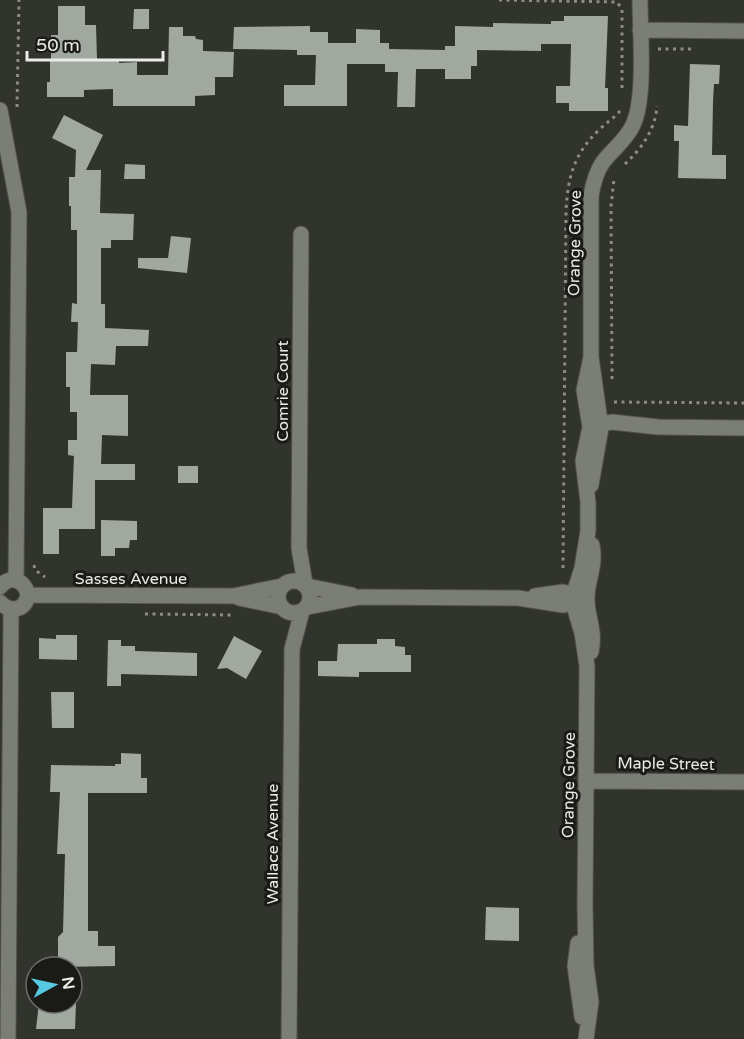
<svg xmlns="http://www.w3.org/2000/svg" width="744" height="1039" font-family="'Varela Round',sans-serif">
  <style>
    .building { fill: #a0a89f }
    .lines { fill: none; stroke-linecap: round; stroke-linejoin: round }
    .street-casing { stroke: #4f524b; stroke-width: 17 }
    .path { stroke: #8b8d86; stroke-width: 3; stroke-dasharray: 3 4.5; stroke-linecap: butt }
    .street { stroke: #7b7e74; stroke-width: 15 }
    .labels { text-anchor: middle; stroke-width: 6; stroke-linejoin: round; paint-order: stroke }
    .street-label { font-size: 16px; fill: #eaebe6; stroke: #1a1b17 }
  </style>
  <rect width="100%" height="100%" fill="#31342c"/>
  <path class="building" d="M 58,6 L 85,6 L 85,25 L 96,25 L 97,60 L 119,59 L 119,63 L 137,62 L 137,75 L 168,75 L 169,27 L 183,27 L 183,36 L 195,36 L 196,39 L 203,40 L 203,51 L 234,52 L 233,77 L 215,77 L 215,95 L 195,96 L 195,106 L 113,106 L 113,89 L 84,90 L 84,97 L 47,97 L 47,82 L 50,82 L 50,59 L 51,59 L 51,35 L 58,35 Z
    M 134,9 L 149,9 L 149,29 L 133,29 Z
    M 564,16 L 608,16 L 605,88 L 608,88 L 608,111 L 569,111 L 569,103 L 556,103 L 556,86 L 570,86 L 571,44 L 541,44 L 541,51 L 477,50 L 477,66 L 471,66 L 471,79 L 445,79 L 445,69 L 416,69 L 415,107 L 397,107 L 398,72 L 385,72 L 385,64 L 347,64 L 347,106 L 284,106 L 284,85 L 315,85 L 316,55 L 297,55 L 297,50 L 233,49 L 234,27 L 310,26 L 310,32 L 328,32 L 328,43 L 356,43 L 356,29 L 380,30 L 380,43 L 389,43 L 389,49 L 445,50 L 445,46 L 455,46 L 455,26 L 493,27 L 493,23 L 551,24 L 551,21 L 564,21 Z
    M 690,64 L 720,65 L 719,84 L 714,84 L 713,102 L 712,155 L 726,155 L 726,179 L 678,178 L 679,141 L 674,141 L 674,125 L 688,126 Z
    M 64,115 L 103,135 L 86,170 L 101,170 L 100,213 L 134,214 L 133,240 L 111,240 L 111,248 L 101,248 L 101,304 L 105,304 L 105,328 L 149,330 L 148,346 L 116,346 L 115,365 L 91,364 L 90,395 L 128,395 L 128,436 L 102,435 L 101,464 L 135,464 L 135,480 L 95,480 L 95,529 L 59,529 L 59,554 L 43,554 L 43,508 L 72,508 L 74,456 L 68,455 L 68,440 L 77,440 L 77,412 L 70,412 L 70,387 L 66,387 L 66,352 L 77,352 L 78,322 L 71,322 L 72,303 L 77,304 L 77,230 L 71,230 L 71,206 L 69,206 L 69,177 L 75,177 L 76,150 L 52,138 Z
    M 125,164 L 145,165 L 145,179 L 124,179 Z
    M 171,236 L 191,238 L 187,273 L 138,268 L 138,258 L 168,258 Z
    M 178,466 L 198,466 L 198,483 L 178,483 Z
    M 101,520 L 137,521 L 137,540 L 130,540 L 129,548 L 115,548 L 115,556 L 101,556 Z
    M 56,635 L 77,635 L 77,660 L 39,659 L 39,638 L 56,639 Z
    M 234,636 L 262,651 L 246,679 L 227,668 L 217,669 Z
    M 377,639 L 395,639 L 395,646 L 405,647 L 405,655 L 411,655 L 411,672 L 359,672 L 359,677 L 318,676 L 318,661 L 337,661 L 338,644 L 377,644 Z
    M 108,640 L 121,640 L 121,646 L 135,646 L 135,651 L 197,653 L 197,676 L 121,674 L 121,686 L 107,686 Z
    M 51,692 L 74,692 L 74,728 L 52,728 Z
    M 121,753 L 141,754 L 141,778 L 147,778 L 147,793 L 88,793 L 88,931 L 98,931 L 98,946 L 115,946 L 115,966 L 58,967 L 58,937 L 63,932 L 65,854 L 57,854 L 60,792 L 50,792 L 51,765 L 115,766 L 115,764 L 121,764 Z
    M 486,907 L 519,908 L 519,941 L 485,940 Z
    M 39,1003 L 76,1003 L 75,1029 L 36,1029 Z"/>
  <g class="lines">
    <g class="street-casing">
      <path id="street" d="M 640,30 L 744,31
        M 0,110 L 19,212 L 16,580
        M 301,234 L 299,548 L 305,584
        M 592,426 L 612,422 L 658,427 L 744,428
        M 591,485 L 601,428 L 591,357 L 591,196 C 593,184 596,172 603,162 C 613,149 626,140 633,125 C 646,97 640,33 640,0
        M278 597a16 16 0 1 1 32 0a16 16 0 1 1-32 0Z
        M 307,586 L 352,595
        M 0,587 C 10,574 25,580 28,595 C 25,610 11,614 0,602
        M 28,595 L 233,596 L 282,586
        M 535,596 L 563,592 L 583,596
        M 239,598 L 282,607
        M 308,607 L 360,597 L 518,598 L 563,605 L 587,598
        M 591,652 C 596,629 586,616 587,596 C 588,577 596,566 592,545
        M 587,781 L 744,782
        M 578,943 L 575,966 L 582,1017
        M 8,1039 L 11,610
        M 289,1039 L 292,649 L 302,611
        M 586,1039 L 591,1002 L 586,965 L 585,905 L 587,666 L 582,633 L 574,606 L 574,593 L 582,568 L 588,531 L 588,502 L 583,461 L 590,427 L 584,390 L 591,357"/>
    </g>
    <path class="path" d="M 499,0 L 617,2 L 622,9 L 622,90
      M 658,49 L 692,49
      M 17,107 L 19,0
      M 625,164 C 642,148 655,130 657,106
      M 612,379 L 611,206 L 614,179
      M 614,402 L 744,403
      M 34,565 L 35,570 L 45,577
      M 563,568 L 566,210 C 568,176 574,154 599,130 C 606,123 614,118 620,111
      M 145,614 L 234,615"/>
    <use href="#street" class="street"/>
  </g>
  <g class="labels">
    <g class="street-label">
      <text transform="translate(574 243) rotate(-89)" y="6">Orange Grove</text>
      <text transform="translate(282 391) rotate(-90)" y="6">Comrie Court</text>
      <text x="131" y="584">Sasses Avenue</text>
      <text transform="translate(666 763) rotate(1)" y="6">Maple Street</text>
      <text transform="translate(568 785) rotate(-89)" y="6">Orange Grove</text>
      <text transform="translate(272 844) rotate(-90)" y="6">Wallace Avenue</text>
    </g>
  </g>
  <g transform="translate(54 985) rotate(82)"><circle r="28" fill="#1a1b17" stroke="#6d6e6a" stroke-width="1.5"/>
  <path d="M0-4.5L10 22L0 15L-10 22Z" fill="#56c9e1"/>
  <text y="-9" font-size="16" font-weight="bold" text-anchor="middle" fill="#eaebe6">N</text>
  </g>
  <path d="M27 51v9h136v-9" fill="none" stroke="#eaebe6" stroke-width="3"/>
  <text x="36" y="51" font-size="18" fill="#eaebe6" stroke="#1a1b17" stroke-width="4.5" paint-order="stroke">50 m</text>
</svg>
